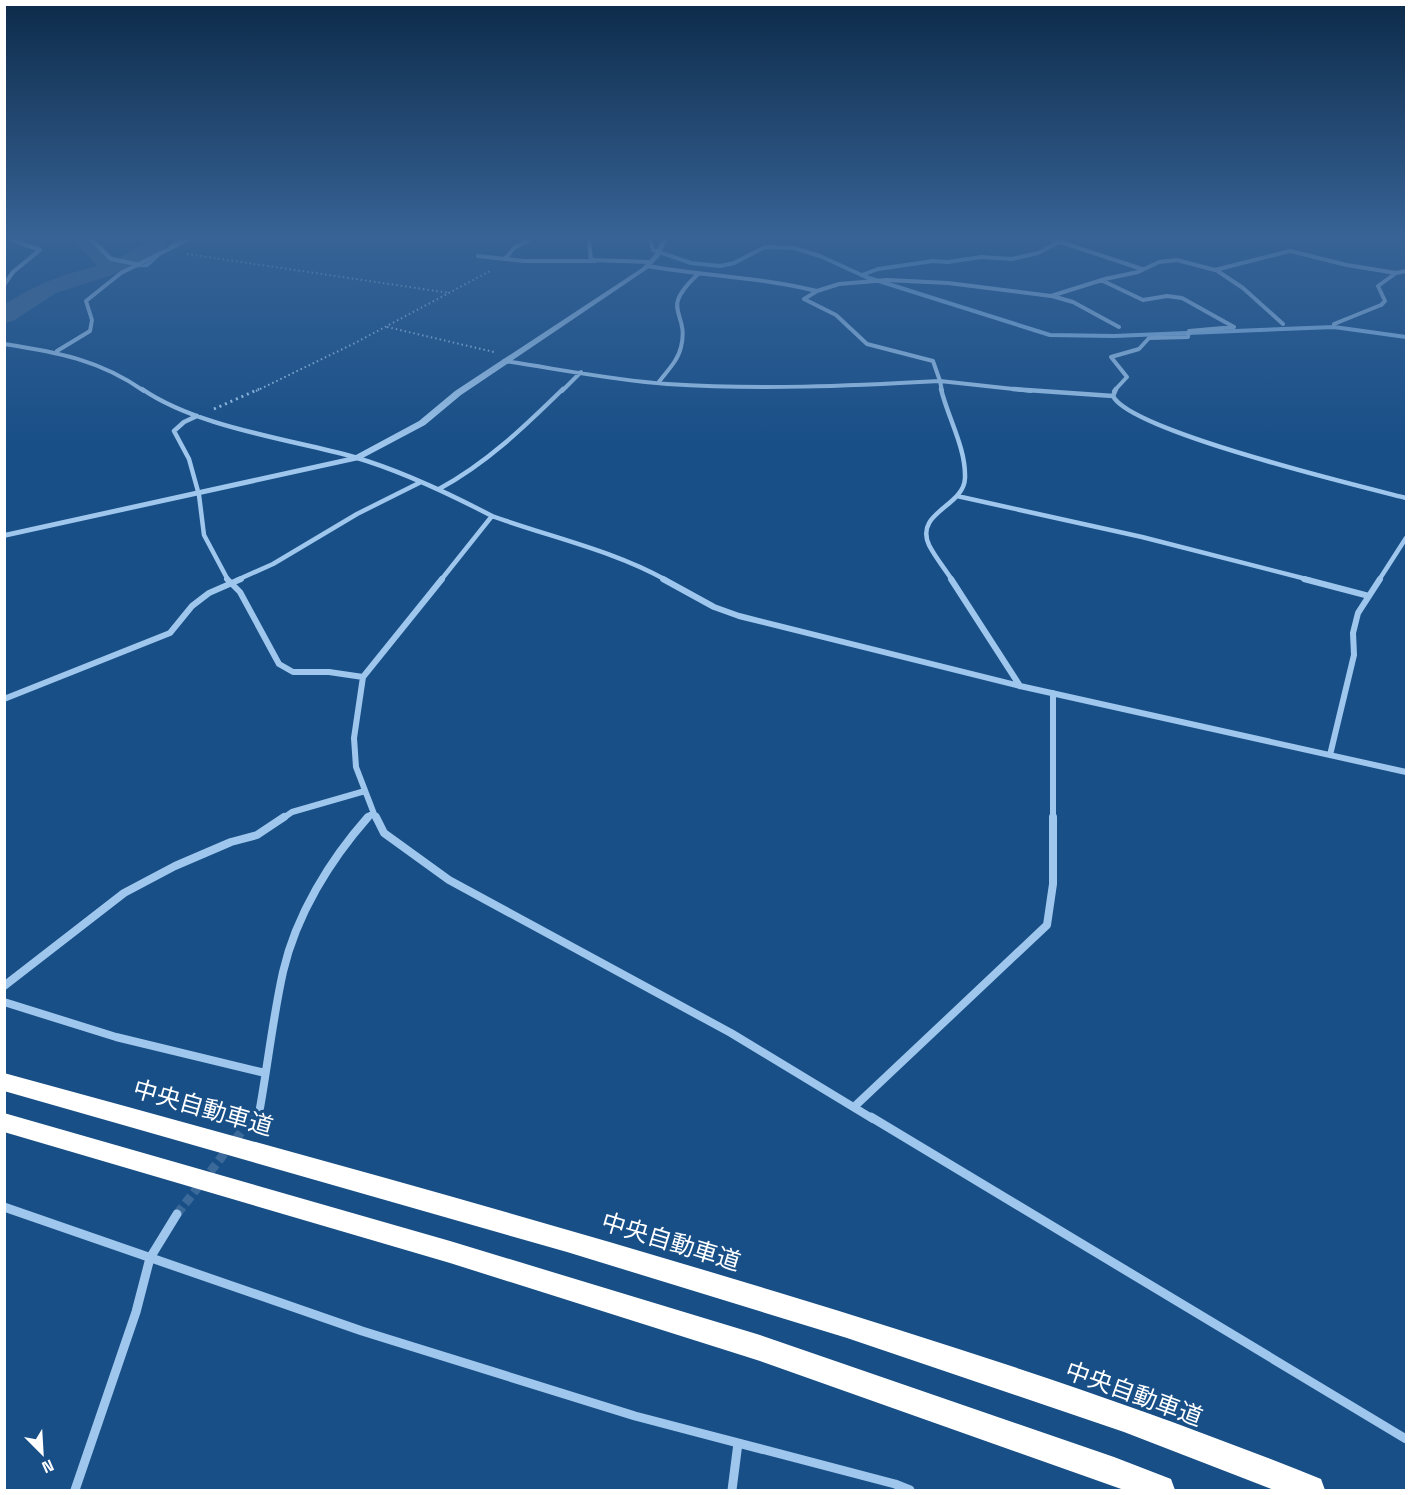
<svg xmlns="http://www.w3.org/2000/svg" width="1411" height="1495" font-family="'Space Grotesk','Noto Sans JP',sans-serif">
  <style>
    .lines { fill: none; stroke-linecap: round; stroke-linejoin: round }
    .stream { stroke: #92c2ef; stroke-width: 4 }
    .river { fill: #3e668f; fill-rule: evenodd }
    .minor-tunnel-far1 { stroke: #3b6999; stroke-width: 8; stroke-dasharray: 8 4; stroke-linecap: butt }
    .minor-tunnel { stroke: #3b6999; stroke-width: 9; stroke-dasharray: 9 4.5; stroke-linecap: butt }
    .path-far1 { stroke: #9fc7ed; stroke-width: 2; stroke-dasharray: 1.5 3; stroke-linecap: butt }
    .path { stroke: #9fc7ed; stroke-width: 3; stroke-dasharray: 2 4; stroke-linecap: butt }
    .minor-far4 { stroke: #9fc7ed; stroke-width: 4 }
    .minor-far3 { stroke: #9fc7ed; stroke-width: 4.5 }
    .minor-far2 { stroke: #9fc7ed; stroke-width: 6 }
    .minor-far1 { stroke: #9fc7ed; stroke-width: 8 }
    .minor { stroke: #9fc7ed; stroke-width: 9 }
    .tertiary { fill: #9fc7ed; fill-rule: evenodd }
    .motorway { fill: #fff; fill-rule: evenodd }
    .labels { text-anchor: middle; stroke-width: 6; stroke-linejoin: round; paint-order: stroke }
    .near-street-label { font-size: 24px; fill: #fff; stroke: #184f87 }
  </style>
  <rect width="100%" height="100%" fill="#184f87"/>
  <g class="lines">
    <path class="stream" d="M 650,239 L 653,250 L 691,263 L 720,266 L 734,263 L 765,247 L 794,248 L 820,256 L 866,277 L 1050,335 L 1114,336 L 1334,327 L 1406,337
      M 171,247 L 183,239
      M 121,266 L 147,265 L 159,254
      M 862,275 L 878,269 L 933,261 L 948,262 L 981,257 L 1012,259 L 1038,253 L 1064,239"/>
    <path class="river" d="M 73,239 L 96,239 L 112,256 L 119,258 L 144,244 L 142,239 L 164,239 L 166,245 L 155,258 L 143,265 L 56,293 L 13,321 L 4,323 L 4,305 C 37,283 59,276 97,266 Z"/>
    <path class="minor-tunnel-far1" d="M 252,1119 L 260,1108"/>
    <path class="minor-tunnel" d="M 177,1214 L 253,1117"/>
    <path class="path-far1" d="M 187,254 L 450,293
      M 387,327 L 494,352
      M 256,391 L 355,343 L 492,270"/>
    <path class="path" d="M 214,409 L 259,389"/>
    <path class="minor-far4" d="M 91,239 L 111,259 L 136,264
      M 589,239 L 591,260 L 651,262
      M 1051,239 L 1142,269
      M 478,256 L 524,261 L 595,261
      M 505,259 L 514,248 L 531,239
      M 647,266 C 704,276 761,277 817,291
      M 1216,270 L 1243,288 L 1283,324
      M 1101,280 L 1143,300 L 1167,296 L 1182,298 L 1234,327 L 1189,331 L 1188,337 L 1149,338 L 1139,349 L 1111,357 L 1127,377 L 1114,391
      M 4,285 L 13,272 L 40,250 L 9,239
      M 1052,296 L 1073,302 L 1119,327
      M 1334,324 L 1381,305 L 1385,301 L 1378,286 L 1396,273 L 1406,271
      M 4,344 C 57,352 100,360 144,391
      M 57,351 L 90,331 L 92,320 L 86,301 L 121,273 L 189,239
      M 504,361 C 558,369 612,380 667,384 C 758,390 849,386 940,381 L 942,391
      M 658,383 C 666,372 678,361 681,347 C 690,310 658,312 697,275
      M 562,391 L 581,372
      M 1031,391 L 940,381 L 933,361 L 867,344 L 836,315 L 804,299 L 817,291 L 839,284 L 887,280 L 948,283 L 1051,296 L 1105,279 L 1138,272 L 1159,262 L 1177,260 L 1215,270 L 1290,251 L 1347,265 L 1396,273"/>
    <path class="minor-far3" d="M 142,389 C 197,427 289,439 354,457 C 402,471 448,493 492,516 L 441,580
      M 941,389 C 948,418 966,448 965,478 C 964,507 914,512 929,545 C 935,557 945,569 952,580
      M 1013,389 L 1113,396
      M 1113,396 L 1116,389
      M 1113,396 C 1130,431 1359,486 1406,498
      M 197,416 L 184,422 L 174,431 L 189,459 L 199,495 L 204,535 L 228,580
      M 439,489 C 487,463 524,427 563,389
      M 957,496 L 1142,537 L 1310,580
      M 492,516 C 550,537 612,550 666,580
      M 237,580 L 273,564 L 357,514 L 421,482
      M 1379,580 L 1406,538"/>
    <path class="minor-far2" d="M 227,579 L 240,592 L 279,664 L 293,672 L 329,672 L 363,677
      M 663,579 L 714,607 L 739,616 L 1020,686 L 1406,772
      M 951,579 L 1020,686
      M 1304,579 L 1369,596
      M 1053,693 L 1053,819
      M 4,699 L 170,633 L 192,606 L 209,593 L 241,579
      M 1330,755 L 1354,655 L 1353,633 L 1358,613 L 1380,579
      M 282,819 L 292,812 L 365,791
      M 367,819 L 373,812
      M 376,819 L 356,767 L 354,738 L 363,677 L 442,579"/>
    <path class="minor-far1" d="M 376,817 L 384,833 L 449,880 L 731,1033 L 873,1119
      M 4,986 L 124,893 L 175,866 L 231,842 L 257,835 L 284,817
      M 4,1002 L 116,1037 L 265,1073
      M 854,1107 L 1047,925 L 1053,884 L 1053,817
      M 260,1108 C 268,1063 273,1017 283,972 C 296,915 330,860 368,817"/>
    <path class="minor" d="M 871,1117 L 1406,1439
      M 4,1207 L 362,1331 L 635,1416 L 895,1484 L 910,1490
      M 75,1490 L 136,1312 L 150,1258 L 177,1214
      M 732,1490 L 738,1443"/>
    <path class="tertiary" d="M 662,239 L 668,239 L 659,257 L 646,270 L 461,395 L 425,425 L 359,460 L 4,538 L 4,533 L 354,456 L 419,421 L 455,391 L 642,268 L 654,255 Z"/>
    <path class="motorway" d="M 4,1073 C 263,1144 521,1214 777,1292 C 961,1348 1143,1407 1321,1479 L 1325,1490 L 1274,1490 L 1124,1432 L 847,1338 L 567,1252 L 4,1091 Z
      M 4,1113 L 450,1241 L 760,1335 L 1114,1457 L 1171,1479 L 1175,1490 L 1124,1490 L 760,1361 L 450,1263 L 4,1132 Z"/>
  </g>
  <linearGradient id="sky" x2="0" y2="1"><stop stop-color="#0d2b4a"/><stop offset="0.53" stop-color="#376396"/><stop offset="1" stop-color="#376396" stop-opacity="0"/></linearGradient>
  <rect width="1411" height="448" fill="url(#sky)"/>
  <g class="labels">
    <g class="near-street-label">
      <text transform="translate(203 1108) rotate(16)" y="8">中央自動車道</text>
      <text transform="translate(671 1242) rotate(17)" y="8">中央自動車道</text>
      <text transform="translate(1134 1394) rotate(20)" y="8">中央自動車道</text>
    </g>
  </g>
  <rect width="1411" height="1495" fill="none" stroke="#ffffff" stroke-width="12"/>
  <g transform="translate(42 1453) rotate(156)" stroke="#184f87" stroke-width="4.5" paint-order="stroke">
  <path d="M0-4.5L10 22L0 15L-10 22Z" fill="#ffffff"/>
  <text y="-9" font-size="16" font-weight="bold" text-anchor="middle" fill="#ffffff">N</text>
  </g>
</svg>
